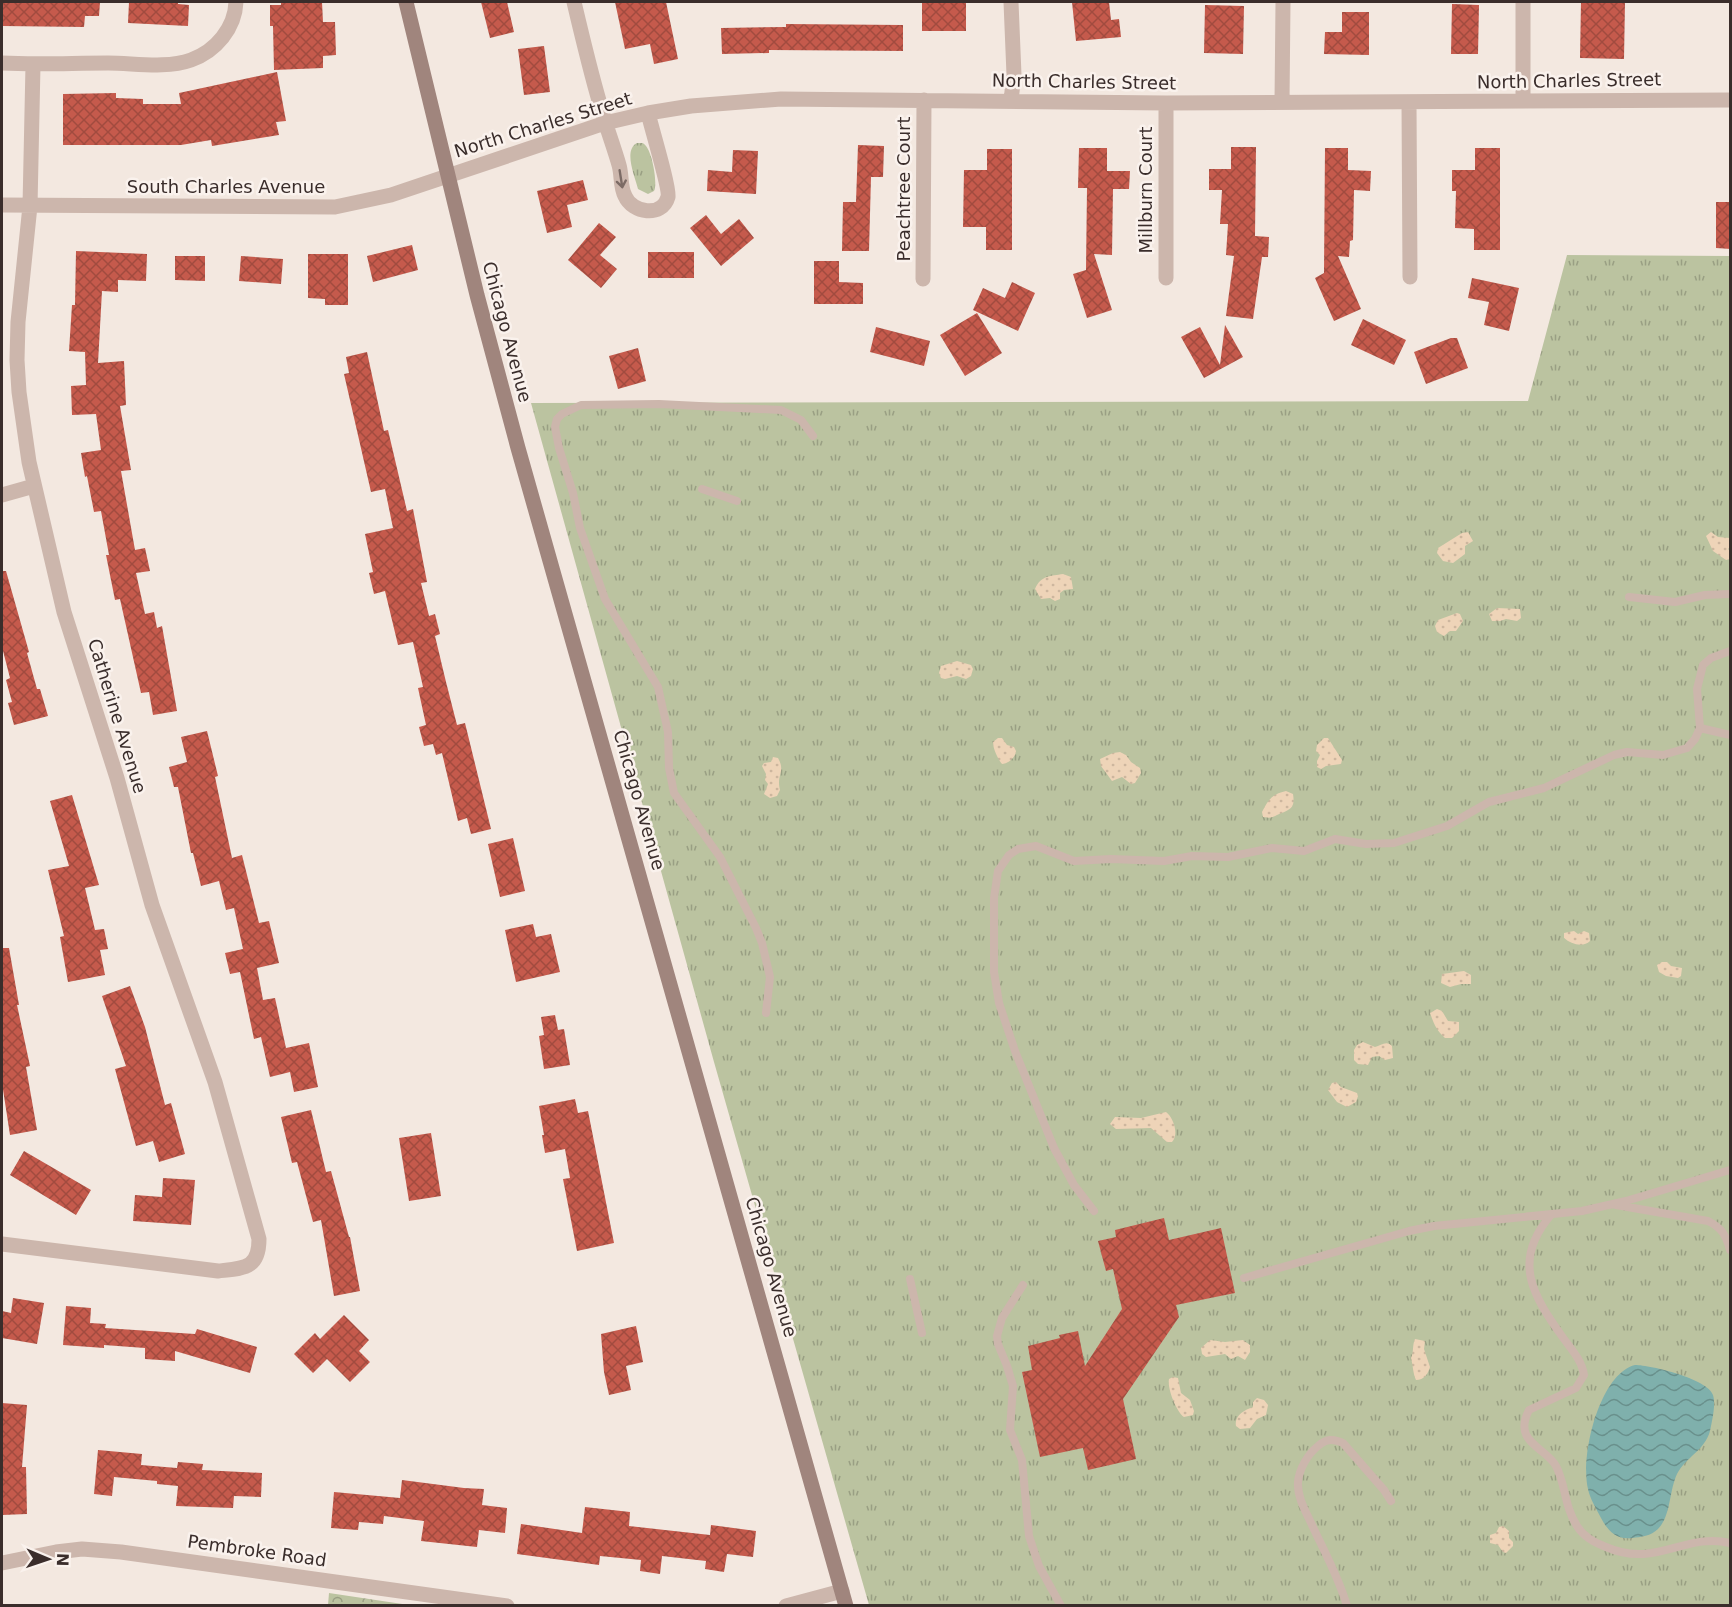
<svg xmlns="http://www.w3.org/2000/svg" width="1732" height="1607" font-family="'DejaVu Sans',sans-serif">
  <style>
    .grass { fill: url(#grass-tufts) }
    .sand { fill: url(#sand-dots) }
    .park { fill: url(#park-crowns) }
    .water { fill: url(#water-waves) }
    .building { fill: url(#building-cross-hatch) }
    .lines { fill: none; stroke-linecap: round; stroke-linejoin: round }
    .service { stroke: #ccb6ac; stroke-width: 8 }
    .minor { stroke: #ccb6ac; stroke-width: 15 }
    .secondary { stroke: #a0857d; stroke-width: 15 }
    .oneway { stroke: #7c6b65 }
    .labels { text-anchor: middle; stroke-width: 5; stroke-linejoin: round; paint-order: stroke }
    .street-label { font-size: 18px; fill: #3a2d2b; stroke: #faf2ed }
  </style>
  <defs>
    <pattern id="grass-tufts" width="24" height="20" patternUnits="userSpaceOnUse" patternTransform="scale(1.5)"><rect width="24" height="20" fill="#bbc3a0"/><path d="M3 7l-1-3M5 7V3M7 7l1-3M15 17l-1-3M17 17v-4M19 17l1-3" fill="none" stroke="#999f83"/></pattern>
    <pattern id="sand-dots" width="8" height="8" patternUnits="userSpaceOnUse" patternTransform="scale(1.5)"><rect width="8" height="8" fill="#eed4b8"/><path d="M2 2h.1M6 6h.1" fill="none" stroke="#cdb69e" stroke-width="1.8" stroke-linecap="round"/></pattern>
    <pattern id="park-crowns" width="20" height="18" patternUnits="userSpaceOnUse" patternTransform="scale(1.5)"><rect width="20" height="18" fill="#bbc3a0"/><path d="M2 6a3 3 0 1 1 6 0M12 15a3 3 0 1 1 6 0" fill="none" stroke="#999f83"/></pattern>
    <pattern id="water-waves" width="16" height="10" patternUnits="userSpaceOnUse" patternTransform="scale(1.5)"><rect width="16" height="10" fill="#7fb0ac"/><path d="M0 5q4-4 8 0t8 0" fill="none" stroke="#69908c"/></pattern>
    <pattern id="building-cross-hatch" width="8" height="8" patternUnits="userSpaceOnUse" patternTransform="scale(1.5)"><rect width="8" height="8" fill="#c55a4c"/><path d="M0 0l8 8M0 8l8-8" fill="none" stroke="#a14b3f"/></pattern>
  </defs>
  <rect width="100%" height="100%" fill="#f3e8e0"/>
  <path class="grass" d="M 637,143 C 642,143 643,142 646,146 C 652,153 658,183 654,191 L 648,194 L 638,189 C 635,177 623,150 637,143 Z
    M 1567,255 L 1730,256 L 1730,1605 L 869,1605 L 714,1062 L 531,403 L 1528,401 Z"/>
  <path class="sand" d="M 1468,532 L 1473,541 L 1465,546 L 1465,554 L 1453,563 L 1443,561 L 1437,553 L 1438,548 L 1462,533 Z
    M 1711,532 L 1718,537 L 1730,538 L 1730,547 L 1728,549 L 1730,551 L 1730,559 L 1726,560 L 1713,551 L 1706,536 Z
    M 1063,574 L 1071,577 L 1073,589 L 1064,590 L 1060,593 L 1060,599 L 1055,601 L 1050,598 L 1041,599 L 1035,589 C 1041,575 1051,576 1063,574 Z
    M 1497,608 L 1520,609 L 1521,618 L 1517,621 L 1506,619 L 1500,621 L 1492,621 L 1489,614 Z
    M 1457,613 L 1460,614 L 1463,621 L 1456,631 L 1450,631 L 1444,636 L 1437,632 L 1435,626 L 1438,620 Z
    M 957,661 L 971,665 L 973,669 L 971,676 L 966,679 L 957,676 L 945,679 L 941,678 L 939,673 L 941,666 Z
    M 998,738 L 1002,738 L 1007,745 L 1014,747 L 1016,751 C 1016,757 1008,764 1002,764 C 998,759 993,749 993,742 Z
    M 1324,738 L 1328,738 L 1342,760 L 1341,764 L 1326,766 L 1321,769 L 1317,767 L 1317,761 L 1320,755 L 1316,751 L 1317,745 Z
    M 1120,752 L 1126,755 L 1131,762 L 1140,768 L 1141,773 L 1135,783 L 1131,784 L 1122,777 L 1112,781 L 1101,766 L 1100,759 L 1113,753 Z
    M 773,757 L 778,758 C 786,772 776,774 780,790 L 777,796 L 770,798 L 764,794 L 768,784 L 765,780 L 766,774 L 762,766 L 764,763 L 771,762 Z
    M 1286,791 L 1293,794 C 1295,806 1292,809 1282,813 C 1273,816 1273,819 1263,817 L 1262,812 C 1268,800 1272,794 1286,791 Z
    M 1574,931 L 1578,934 L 1584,931 L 1589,933 L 1590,941 C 1583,948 1571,944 1564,938 L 1564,933 Z
    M 1662,962 L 1667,962 L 1671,966 L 1682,968 L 1681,976 L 1678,978 L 1666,976 L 1659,972 L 1657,965 Z
    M 1464,971 L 1471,975 L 1471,984 L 1461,984 L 1450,987 L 1441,983 L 1442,974 Z
    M 1437,1009 L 1442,1011 L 1448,1021 L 1459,1022 L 1459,1031 L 1452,1038 L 1445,1038 C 1436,1030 1434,1024 1430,1013 Z
    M 1363,1042 L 1375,1047 C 1381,1045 1387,1040 1392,1046 L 1393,1058 L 1385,1060 L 1379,1056 L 1372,1057 L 1368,1065 L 1358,1064 L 1354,1060 L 1354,1050 L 1357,1045 Z
    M 1336,1082 L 1341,1087 L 1357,1093 L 1358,1096 L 1356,1102 L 1347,1107 L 1337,1102 L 1328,1090 L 1332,1083 Z
    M 1166,1112 C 1174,1118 1179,1135 1172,1142 L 1167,1142 L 1151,1128 L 1116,1129 L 1110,1124 L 1115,1117 L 1141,1118 Z
    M 1415,1339 L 1425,1341 L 1424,1349 L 1430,1367 C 1428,1374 1424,1380 1416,1380 C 1413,1374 1413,1365 1411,1358 C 1414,1352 1412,1346 1415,1339 Z
    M 1210,1340 L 1225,1342 L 1243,1340 L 1250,1345 L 1250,1352 L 1245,1360 L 1238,1356 L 1231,1359 L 1225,1354 L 1206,1357 L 1202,1354 L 1201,1348 Z
    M 1173,1377 L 1178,1378 L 1181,1393 L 1190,1400 L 1194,1411 L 1193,1415 L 1184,1417 C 1176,1411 1167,1388 1169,1379 Z
    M 1257,1398 L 1264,1400 L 1268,1405 L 1266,1415 L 1257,1419 L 1250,1428 L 1240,1429 L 1236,1426 C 1234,1416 1244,1410 1253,1407 L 1253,1402 Z
    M 1503,1526 L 1509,1531 L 1509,1538 L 1513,1542 L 1513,1546 L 1506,1553 L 1503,1552 L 1498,1545 L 1490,1543 L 1490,1535 L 1496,1533 L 1499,1527 Z"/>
  <path class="park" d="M 329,1593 L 409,1605 L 328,1605 Z"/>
  <path class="water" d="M 1635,1365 C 1651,1365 1708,1379 1713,1395 C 1716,1405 1712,1421 1710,1431 C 1705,1450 1686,1457 1677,1474 C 1669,1491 1671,1516 1658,1529 C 1651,1536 1641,1537 1632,1538 C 1616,1540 1608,1531 1601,1518 C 1596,1508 1590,1499 1588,1489 C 1580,1457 1599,1374 1635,1365 Z"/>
  <path class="building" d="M 2,2 L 100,2 L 99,16 L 85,16 L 84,27 L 2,26 Z
    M 129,2 L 178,2 L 178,4 L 189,5 L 188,26 L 128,23 Z
    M 281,2 L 322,2 L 323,22 L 335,22 L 336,55 L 323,56 L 323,68 L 274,70 L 273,26 L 270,26 L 270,5 L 281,5 Z
    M 481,2 L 507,2 L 514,32 L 490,38 Z
    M 615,2 L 666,2 L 678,59 L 654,64 L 650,44 L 625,49 Z
    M 922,2 L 966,3 L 966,31 L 922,31 Z
    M 1072,2 L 1109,2 L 1111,20 L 1119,19 L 1121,37 L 1076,41 Z
    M 1581,2 L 1625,2 L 1624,59 L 1580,58 Z
    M 1452,4 L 1479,5 L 1478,54 L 1451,54 Z
    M 1205,5 L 1244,6 L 1243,54 L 1204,53 Z
    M 1342,12 L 1369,12 L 1369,55 L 1324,54 L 1325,32 L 1342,32 Z
    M 786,24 L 903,25 L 903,51 L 769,50 L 769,53 L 722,54 L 721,28 L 786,27 Z
    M 544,46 L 550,92 L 524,95 L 518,49 Z
    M 277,72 L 286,121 L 276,122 L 279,135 L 212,146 L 211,140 L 181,145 L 63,145 L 63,94 L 116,93 L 116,98 L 143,99 L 143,104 L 181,104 L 179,93 Z
    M 858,145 L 884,146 L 883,177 L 871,177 L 869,251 L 842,251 L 843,202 L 856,202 Z
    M 1231,147 L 1256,147 L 1255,236 L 1269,237 L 1268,257 L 1262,257 L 1253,319 L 1226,316 L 1234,256 L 1226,255 L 1228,224 L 1220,224 L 1222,190 L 1209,190 L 1209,169 L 1231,169 Z
    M 1079,148 L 1107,148 L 1107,171 L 1130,171 L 1129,189 L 1113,189 L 1112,255 L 1094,254 L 1112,310 L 1087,318 L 1073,274 L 1086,270 L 1087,188 L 1078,188 Z
    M 1325,148 L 1348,148 L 1348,170 L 1371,171 L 1370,191 L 1354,190 L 1353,240 L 1350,241 L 1349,257 L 1338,256 L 1361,309 L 1334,321 L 1315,278 L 1324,273 Z
    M 1475,148 L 1500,148 L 1500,250 L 1474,250 L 1474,229 L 1455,228 L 1456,191 L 1452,191 L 1452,170 L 1475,170 Z
    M 987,149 L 1012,149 L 1012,250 L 986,250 L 986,227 L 963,227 L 964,170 L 987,170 Z
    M 733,150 L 758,151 L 756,194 L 707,191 L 708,170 L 732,172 Z
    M 583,180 L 588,200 L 567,205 L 572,227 L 547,233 L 537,191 Z
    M 1716,202 L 1731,202 L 1731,249 L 1716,248 Z
    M 706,215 L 721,234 L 739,219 L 754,238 L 721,266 L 690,228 Z
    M 599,223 L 616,237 L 600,255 L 617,269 L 601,288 L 568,260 Z
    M 412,245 L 418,270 L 373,282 L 367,256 Z
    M 76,251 L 147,254 L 146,281 L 118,280 L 118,292 L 102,291 L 98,363 L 124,361 L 126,405 L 120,406 L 131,470 L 121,471 L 135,550 L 145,548 L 150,571 L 136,573 L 145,614 L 154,612 L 157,628 L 162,626 L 177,711 L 153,715 L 149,692 L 141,693 L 120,599 L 115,600 L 106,555 L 109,555 L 101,511 L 94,512 L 87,476 L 85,477 L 81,453 L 101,450 L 96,414 L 72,415 L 71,386 L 86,385 L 85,352 L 69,351 L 72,305 L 75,305 Z
    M 648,252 L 694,252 L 694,278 L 648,278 Z
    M 308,254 L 348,254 L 348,305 L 325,305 L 325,299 L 308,298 Z
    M 175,256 L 205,256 L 205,281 L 175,280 Z
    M 241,256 L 283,259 L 281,284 L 239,281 Z
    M 814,261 L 839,261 L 839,282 L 863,283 L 863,304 L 814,304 Z
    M 1472,278 L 1519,288 L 1509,331 L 1484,325 L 1489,302 L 1468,298 Z
    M 1012,282 L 1035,293 L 1018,331 L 973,310 L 983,288 L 1005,298 Z
    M 977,313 L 1002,353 L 965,376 L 940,335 Z
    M 1363,319 L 1406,340 L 1394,365 L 1351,345 Z
    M 1225,325 L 1243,357 L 1204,378 L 1181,337 L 1200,327 L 1220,365 Z
    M 876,327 L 930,341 L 924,366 L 870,352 Z
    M 1451,338 L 1457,338 L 1468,368 L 1426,384 L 1414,352 Z
    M 638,348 L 646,381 L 618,389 L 609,356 Z
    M 367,352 L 384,431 L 388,430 L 407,511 L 413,509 L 427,582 L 421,583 L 429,616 L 435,614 L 440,634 L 435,636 L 446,682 L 457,725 L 465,723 L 491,829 L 471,834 L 467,818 L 458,821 L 442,753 L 436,755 L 433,744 L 424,746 L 419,727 L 426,725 L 418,688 L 423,687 L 413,642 L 398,645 L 385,591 L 374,594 L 369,573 L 373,572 L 365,534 L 393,528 L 385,489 L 371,492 L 344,374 L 349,373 L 346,357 Z
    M 2,571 L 6,571 L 29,652 L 27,653 L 37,689 L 40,689 L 48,716 L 14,725 L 8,703 L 12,702 L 6,680 L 10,678 L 2,647 Z
    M 207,731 L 218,776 L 215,777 L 232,858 L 242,855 L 259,923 L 269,921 L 279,963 L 257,968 L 263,1000 L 275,998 L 286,1048 L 309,1043 L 318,1087 L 294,1092 L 290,1072 L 270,1077 L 261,1037 L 254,1039 L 240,972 L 230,974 L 225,953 L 243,949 L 234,908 L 226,910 L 219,881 L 201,886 L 193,853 L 191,853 L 178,787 L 174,787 L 169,767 L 187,762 L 181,737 Z
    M 72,795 L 99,885 L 85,888 L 95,930 L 104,929 L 108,949 L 100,950 L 105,975 L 68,982 L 60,937 L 64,936 L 48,870 L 69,866 L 50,801 Z
    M 513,838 L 525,891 L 500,897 L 488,844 Z
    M 533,924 L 536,937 L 551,934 L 560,972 L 516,982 L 505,930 Z
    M 2,948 L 9,948 L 19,1005 L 17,1005 L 30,1066 L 26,1067 L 37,1130 L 10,1135 L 2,1083 Z
    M 130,986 L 145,1027 L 165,1105 L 171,1103 L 185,1154 L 159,1162 L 153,1141 L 136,1146 L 115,1069 L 126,1066 L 102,996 Z
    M 555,1015 L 558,1030 L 564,1029 L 570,1065 L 544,1069 L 539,1036 L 544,1035 L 541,1017 Z
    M 575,1099 L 578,1113 L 588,1111 L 614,1243 L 577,1251 L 563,1179 L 570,1178 L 565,1149 L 545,1153 L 542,1135 L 544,1135 L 539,1106 Z
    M 311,1110 L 326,1172 L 331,1171 L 349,1237 L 350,1237 L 360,1291 L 334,1296 L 321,1220 L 313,1222 L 297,1162 L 292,1163 L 281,1117 Z
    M 431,1133 L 441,1196 L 409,1201 L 399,1138 Z
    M 24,1151 L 91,1190 L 76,1215 L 10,1175 Z
    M 163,1178 L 195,1180 L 191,1225 L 133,1221 L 135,1195 L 162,1197 Z
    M 1164,1218 L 1169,1240 L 1221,1228 L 1235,1293 L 1176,1305 L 1179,1317 L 1123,1399 L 1136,1459 L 1088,1470 L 1083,1448 L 1040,1457 L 1022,1372 L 1032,1370 L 1028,1346 L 1060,1338 L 1059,1335 L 1078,1331 L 1085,1366 L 1122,1309 L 1113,1269 L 1106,1271 L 1098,1241 L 1116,1237 L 1115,1230 Z
    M 13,1298 L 44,1303 L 37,1344 L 2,1338 L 2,1311 L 11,1313 Z
    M 66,1306 L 91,1308 L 90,1323 L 106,1324 L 105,1328 L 195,1334 L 197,1329 L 257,1347 L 250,1373 L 175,1351 L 175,1361 L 145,1359 L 145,1348 L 104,1345 L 104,1348 L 63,1345 Z
    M 344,1315 L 369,1340 L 359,1351 L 370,1362 L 350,1382 L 327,1359 L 313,1373 L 294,1354 L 315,1333 L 320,1339 Z
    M 636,1326 L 643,1362 L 626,1366 L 631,1390 L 609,1395 L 604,1372 L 601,1334 Z
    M 2,1403 L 27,1405 L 22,1467 L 26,1467 L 27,1514 L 2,1515 Z
    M 98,1450 L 142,1454 L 141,1465 L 177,1468 L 178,1462 L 203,1464 L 202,1470 L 262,1473 L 261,1497 L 234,1496 L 233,1508 L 176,1506 L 178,1486 L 157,1484 L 157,1481 L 114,1477 L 112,1496 L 94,1494 Z
    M 402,1480 L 464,1488 L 484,1489 L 482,1505 L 507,1508 L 505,1533 L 479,1530 L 477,1547 L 421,1541 L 424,1521 L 384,1516 L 383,1524 L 359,1522 L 358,1530 L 331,1528 L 334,1492 L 400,1498 Z
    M 585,1507 L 630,1512 L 629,1526 L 710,1535 L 711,1525 L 756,1531 L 753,1557 L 727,1554 L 724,1572 L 705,1569 L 706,1561 L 662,1556 L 660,1574 L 640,1571 L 641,1560 L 600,1556 L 599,1565 L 517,1554 L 521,1524 L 582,1533 Z"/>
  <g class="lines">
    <path class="service" d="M 702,489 L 737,501
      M 1629,597 L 1675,602 L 1705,595 L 1730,594
      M 1700,728 L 1730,735
      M 766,1013 L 770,977 L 762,943 L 756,928 L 720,857 L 674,793 L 669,768 L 668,732 L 658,687 L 605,599 L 580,528 L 573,493 L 559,448 L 555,427 L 557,419 L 562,414 L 581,405 L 659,404 L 781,410 L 801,420 L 813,436
      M 1616,1205 L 1708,1221 C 1722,1228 1726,1235 1730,1250
      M 1094,1211 L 1074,1185 L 1054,1148 L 1015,1051 L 999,1003 L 994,972 L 994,898 L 998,871 L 1009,855 L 1018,849 L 1036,846 L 1074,861 L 1111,859 L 1164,861 L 1192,856 L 1228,857 L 1272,848 L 1304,851 L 1335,839 L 1366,844 L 1394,843 L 1447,826 L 1489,802 L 1544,788 L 1614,755 L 1627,752 L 1663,755 L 1687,748 L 1695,739 L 1700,728 L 1697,689 L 1703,665 L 1711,658 L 1730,651
      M 1551,1215 C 1511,1261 1533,1296 1564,1339 C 1572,1350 1582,1361 1584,1375 L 1576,1388 L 1529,1410 C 1512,1443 1546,1447 1556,1466 C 1566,1485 1564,1506 1577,1526 C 1583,1536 1595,1543 1606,1547 C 1656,1569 1685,1532 1730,1543
      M 1244,1278 L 1409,1231 L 1434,1226 L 1582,1211 L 1626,1201 L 1730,1170
      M 910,1279 L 922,1333
      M 1023,1285 L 1002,1318 L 997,1336 L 998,1344 L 1007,1366 L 1013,1386 L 1010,1430 L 1022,1460 L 1029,1536 L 1039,1566 L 1061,1606
      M 1347,1606 C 1339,1578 1324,1551 1312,1525 C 1306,1512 1297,1497 1298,1482 C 1299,1469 1308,1454 1318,1446 C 1326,1439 1333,1438 1343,1443 L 1384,1490 L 1391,1501"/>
    <path class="minor" d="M 574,2 C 582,36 590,70 600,104 C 605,124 613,144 619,165 C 622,175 620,187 625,196 C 632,213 662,218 668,197 C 670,189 651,126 648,113
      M 1011,2 L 1014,75 L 1011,100
      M 1523,2 L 1523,101
      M 2,63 C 37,65 72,63 108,63 C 134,63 166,69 191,60 C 216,51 235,28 236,2
      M 1282,102 L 1283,2
      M 1409,103 L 1410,277
      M 2,205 L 335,207 L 391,195 L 605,123 L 648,113 L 691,106 L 781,99 L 1166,103 L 1730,100
      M 1166,278 L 1166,103
      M 923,279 L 924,100
      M 2,495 L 34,486
      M 2,1244 L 218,1271 C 244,1268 259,1269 259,1239 L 215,1082 L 152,905 L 117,778 L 64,612 L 29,462 L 19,392 L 17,360 L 18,322 L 30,206 L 33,65
      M 2,1563 L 56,1552 L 82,1549 L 121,1552 L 507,1606
      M 786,1606 L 842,1591"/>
    <path class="secondary" d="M 406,2 L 477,295 L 518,448 L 846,1606"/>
  </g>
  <defs><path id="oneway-shaft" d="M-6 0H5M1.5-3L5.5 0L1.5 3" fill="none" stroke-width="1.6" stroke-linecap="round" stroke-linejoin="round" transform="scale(1.5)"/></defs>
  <use class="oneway" href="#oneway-shaft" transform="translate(621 179) rotate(81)"/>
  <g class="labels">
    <g class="street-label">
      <text transform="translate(1569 81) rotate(-1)" y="6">North Charles Street</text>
      <text transform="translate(1084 82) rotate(1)" y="6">North Charles Street</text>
      <text transform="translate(543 125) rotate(-17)" y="6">North Charles Street</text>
      <text x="226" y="193">South Charles Avenue</text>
      <text transform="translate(904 189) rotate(-90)" y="6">Peachtree Court</text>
      <text transform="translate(1146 190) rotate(-90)" y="6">Millburn Court</text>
      <text transform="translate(507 332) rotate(75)" y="6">Chicago Avenue</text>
      <text transform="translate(117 716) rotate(73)" y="6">Catherine Avenue</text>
      <text transform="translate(639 800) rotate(74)" y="6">Chicago Avenue</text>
      <text transform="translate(771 1267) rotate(74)" y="6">Chicago Avenue</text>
      <text transform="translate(257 1551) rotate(8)" y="6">Pembroke Road</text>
    </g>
  </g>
  <rect width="1732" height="1607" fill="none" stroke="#3a2d2b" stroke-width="6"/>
  <g transform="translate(48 1559) rotate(92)" stroke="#faf2ed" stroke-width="4.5" paint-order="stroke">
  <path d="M0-4.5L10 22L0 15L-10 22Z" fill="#3a2d2b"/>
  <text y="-9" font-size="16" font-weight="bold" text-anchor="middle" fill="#3a2d2b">N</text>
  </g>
</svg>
